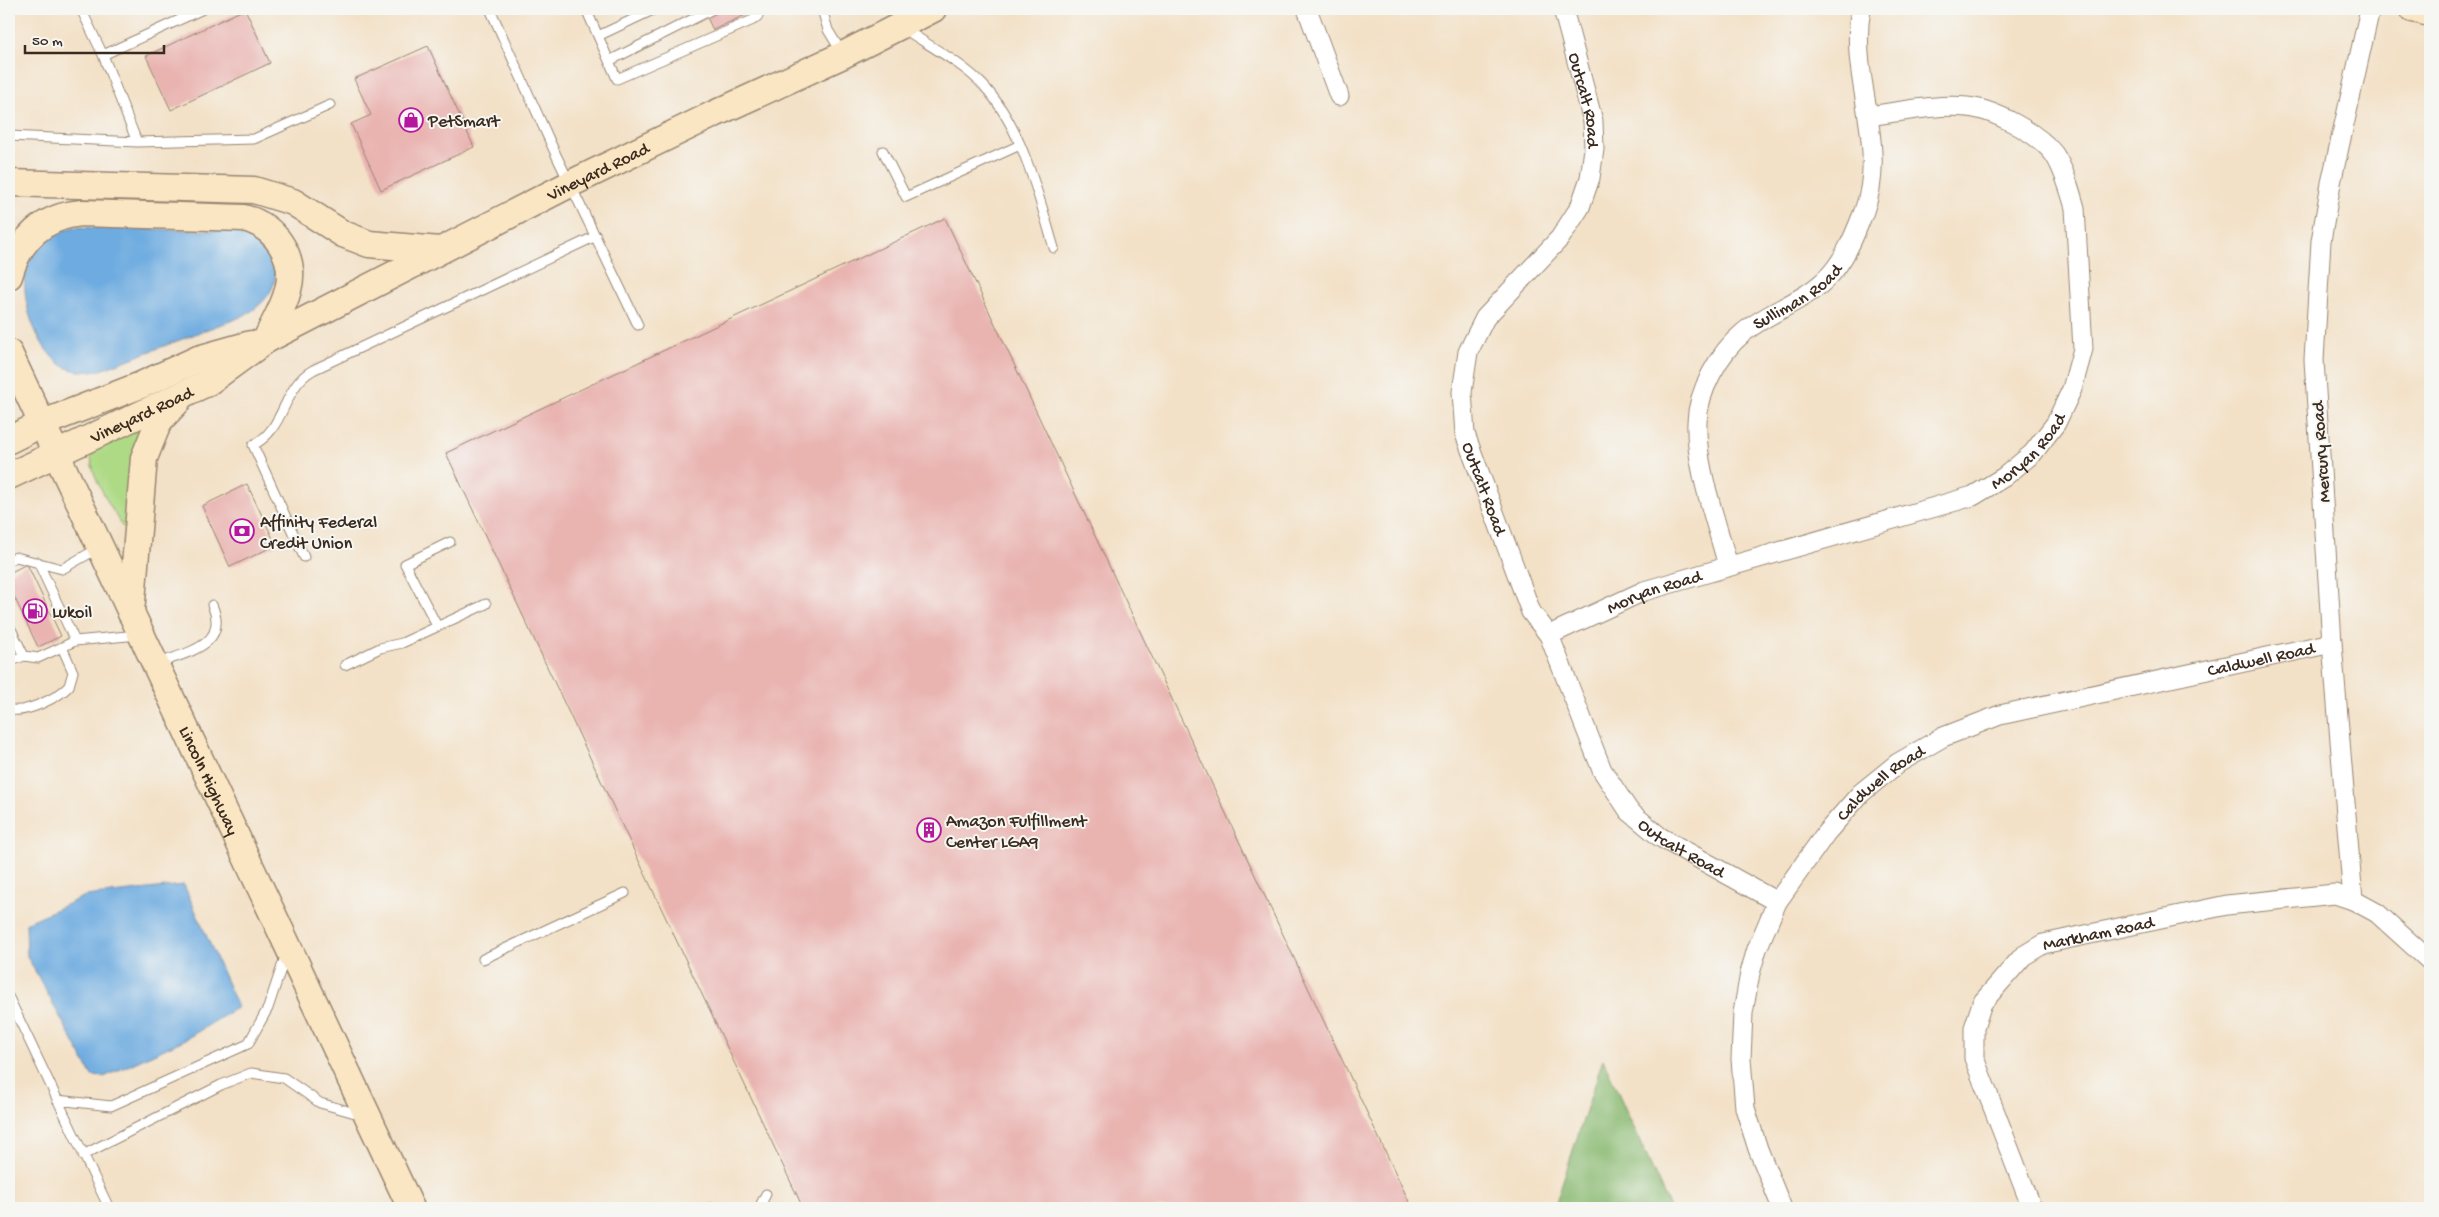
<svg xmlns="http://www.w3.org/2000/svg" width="2439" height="1217" font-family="'Gochi Hand',sans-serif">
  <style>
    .green { fill: #aeda85; stroke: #748252 }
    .forest { fill: #8aba72; stroke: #627248 }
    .water { fill: #6dabe0; stroke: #546a7f }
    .building { fill: #e9b3b0 }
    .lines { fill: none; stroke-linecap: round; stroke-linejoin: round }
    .lane-casing { stroke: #978672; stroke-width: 11 }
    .street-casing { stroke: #978672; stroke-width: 21 }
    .secondary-casing { stroke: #978672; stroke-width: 29 }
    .lane { stroke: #fff; stroke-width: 9 }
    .street { stroke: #fff; stroke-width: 19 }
    .secondary { stroke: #fbe6c4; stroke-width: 26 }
    .labels { text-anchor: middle; stroke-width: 4; stroke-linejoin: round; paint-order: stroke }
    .street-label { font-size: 18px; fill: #3b2a1e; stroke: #f6f6f2 }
    .poi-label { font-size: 18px; fill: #3b2a1e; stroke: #f6f6f2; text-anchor: start }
  </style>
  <rect width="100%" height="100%" fill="#f6f6f2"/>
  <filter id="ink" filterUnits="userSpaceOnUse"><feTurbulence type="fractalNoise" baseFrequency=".02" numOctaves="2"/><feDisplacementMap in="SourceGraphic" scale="10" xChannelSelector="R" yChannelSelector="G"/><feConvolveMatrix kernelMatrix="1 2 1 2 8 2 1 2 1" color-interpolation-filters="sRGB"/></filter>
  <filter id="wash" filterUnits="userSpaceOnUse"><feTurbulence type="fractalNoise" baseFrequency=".0096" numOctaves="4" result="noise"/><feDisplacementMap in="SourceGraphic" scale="20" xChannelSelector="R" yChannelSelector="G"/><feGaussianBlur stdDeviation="1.12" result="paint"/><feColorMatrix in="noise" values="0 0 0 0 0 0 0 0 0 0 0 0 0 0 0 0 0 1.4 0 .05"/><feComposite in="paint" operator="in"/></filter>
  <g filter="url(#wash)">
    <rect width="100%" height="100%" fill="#f3e1c7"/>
    <path class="green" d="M 143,425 L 126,529 L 121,525 C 114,511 80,461 95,449 C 108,439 128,433 143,425 Z"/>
    <path class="forest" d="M 1603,1059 L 1670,1208 L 1554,1208 Z"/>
    <path class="water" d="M 73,227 L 237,231 C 260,237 266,242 274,264 C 279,282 270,296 257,307 C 244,318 224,323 208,329 C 173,343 137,356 101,370 C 89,371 79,373 67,368 C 34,353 11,280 34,250 C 44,238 59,232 73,227 Z
      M 184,885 L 238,1007 L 186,1039 L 104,1077 L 92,1076 L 27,956 L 26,923 L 85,896 Z"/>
    <g id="blocks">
      <path class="building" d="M 245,9 L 270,63 L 171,110 L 146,56 Z
        M 703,9 L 742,9 L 745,15 L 713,30 Z
        M 428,46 L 474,147 L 381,190 L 351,124 L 371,115 L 354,79 Z
        M 945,218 L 1412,1208 L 803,1208 L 446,453 Z
        M 247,484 L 276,545 L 230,567 L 202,506 Z
        M 27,564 L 61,636 L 38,647 L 9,586 L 9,573 Z"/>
    </g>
  </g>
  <g filter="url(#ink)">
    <use href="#blocks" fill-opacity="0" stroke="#978672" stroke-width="1"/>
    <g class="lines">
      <g class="lane-casing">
        <path id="lane" d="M 81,9 L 103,55 L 203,9
          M 490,9 L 557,157 L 638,325
          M 586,9 L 617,79 L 753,20 L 758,16 L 758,9
          M 822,9 L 828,30 L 842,53
          M 903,28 C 929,46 961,62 983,85 C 1022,127 1038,194 1054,248
          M 598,36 L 655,9
          M 103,55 L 137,142
          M 609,61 L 713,9
          M 9,136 L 137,142 L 254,139 L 330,105
          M 883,151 L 906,197 L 1020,145
          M 304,557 L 253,445 C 286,429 282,387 313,370 L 596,236
          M 9,560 L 16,557 L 62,569 L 97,549
          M 38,562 L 75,641
          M 9,625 L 24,656 L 38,658 L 75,641 L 138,635
          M 437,626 L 405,564 L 450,542
          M 9,662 L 24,656
          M 157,664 C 186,652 230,646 212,605
          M 345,665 L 380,648 L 402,643 L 486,604
          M 9,709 C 24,715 59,697 69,686 L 73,672 L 62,647
          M 483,959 L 625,893
          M 9,998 L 109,1208
          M 57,1100 L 111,1106 L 248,1044 L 268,1008 L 286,954
          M 83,1155 L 221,1085 L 251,1073 L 284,1078 L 320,1103 L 362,1115
          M 709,1208 L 712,1208
          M 759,1208 L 766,1194"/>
      </g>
      <g class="street-casing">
        <g id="street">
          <path d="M 1307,9 L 1339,96"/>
          <path id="s1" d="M 1563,9 L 1593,121 L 1594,149 L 1590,178 L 1580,207 L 1560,238 L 1485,318 L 1468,352 L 1462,392 L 1465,434 L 1531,612 L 1549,635 L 1602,770 L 1629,811 L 1660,837 L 1777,902"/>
          <path id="s2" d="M 1728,566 C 1717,523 1695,466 1697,422 C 1698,391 1719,353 1743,333 C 1768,312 1801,303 1825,280 C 1844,263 1855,234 1864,211 C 1889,145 1848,76 1861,9"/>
          <path id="s3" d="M 1549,635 L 1644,591 L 1973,496 L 2004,477 L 2033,453 L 2056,423 L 2072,389 L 2083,349 L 2075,208 C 2070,190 2064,169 2054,154 C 2038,133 1993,109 1967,107 C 1935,104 1900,112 1868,116"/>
          <path d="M 2353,900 L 2332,643 L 2314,360 L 2321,241 L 2331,183 L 2370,9"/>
          <path id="s4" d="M 1782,1208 L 1758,1149 L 1745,1108 L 1741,1059 L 1743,1013 L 1750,973 L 1757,949 L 1777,902 L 1826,833 L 1861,793 L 1898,763 L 1943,737 L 2000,715 L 2332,643"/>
          <path id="s5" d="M 2032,1208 L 1974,1058 L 1974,1028 L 1982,1003 L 2023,956 L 2043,944 L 2227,905 L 2335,894 L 2353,900 L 2377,913 L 2430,961"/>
        </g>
      </g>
      <g class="secondary-casing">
        <g id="secondary">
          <path d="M 2413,9 L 2430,13"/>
          <path d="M 9,183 L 254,190 L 293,202 L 343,234 L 369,244 L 440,250"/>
          <path d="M 9,276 C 19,240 43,216 82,213 L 244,218 C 275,226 297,257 288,290 C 284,307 273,324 266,340"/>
          <path id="s6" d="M 9,353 L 411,1208"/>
          <path d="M 9,440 L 43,423 L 141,385 L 198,359 L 251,344"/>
          <path id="s7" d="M 9,476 L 207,383 L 266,340 L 570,184 L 712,115 L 843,55 L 933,9"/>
          <path d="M 131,613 L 144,458 L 159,421 L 177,402"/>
        </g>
      </g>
      <use href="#lane" class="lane"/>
      <use href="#street" class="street"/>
      <use href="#secondary" class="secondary"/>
    </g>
  </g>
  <defs>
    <g id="shop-ring" transform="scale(1.25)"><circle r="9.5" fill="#f6f6f2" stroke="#b5179e" stroke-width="1.5"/><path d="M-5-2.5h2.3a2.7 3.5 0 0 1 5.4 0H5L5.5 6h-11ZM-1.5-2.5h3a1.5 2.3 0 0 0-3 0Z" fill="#b5179e"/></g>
    <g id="bank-ring" transform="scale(1.25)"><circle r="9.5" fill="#f6f6f2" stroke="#b5179e" stroke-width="1.5"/><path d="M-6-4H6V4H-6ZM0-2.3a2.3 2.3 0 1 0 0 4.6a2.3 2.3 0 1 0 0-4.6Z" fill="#b5179e"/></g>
    <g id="fuel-ring" transform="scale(1.25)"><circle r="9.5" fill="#f6f6f2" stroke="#b5179e" stroke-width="1.5"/><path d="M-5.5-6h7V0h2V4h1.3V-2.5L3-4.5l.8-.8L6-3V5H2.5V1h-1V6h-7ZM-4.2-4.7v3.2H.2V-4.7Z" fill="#b5179e"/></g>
    <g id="building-ring" transform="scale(1.25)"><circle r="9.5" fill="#f6f6f2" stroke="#b5179e" stroke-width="1.5"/><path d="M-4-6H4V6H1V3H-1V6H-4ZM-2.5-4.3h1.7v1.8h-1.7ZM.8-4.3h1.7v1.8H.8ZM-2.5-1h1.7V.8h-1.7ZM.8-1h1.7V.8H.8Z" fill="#b5179e"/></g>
  </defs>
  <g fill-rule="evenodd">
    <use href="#shop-ring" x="411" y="120"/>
    <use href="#bank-ring" x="242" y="531"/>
    <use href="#fuel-ring" x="35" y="611"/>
    <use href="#building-ring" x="929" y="830"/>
  </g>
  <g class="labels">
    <g class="street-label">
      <text dy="6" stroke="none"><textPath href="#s1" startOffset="94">Outcalt Road</textPath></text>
      <text dy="6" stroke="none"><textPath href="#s7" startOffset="664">Vineyard Road</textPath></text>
      <text dy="6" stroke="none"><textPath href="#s2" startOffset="316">Sulliman Road</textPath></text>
      <text dy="6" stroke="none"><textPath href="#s7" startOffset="146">Vineyard Road</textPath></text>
      <text dy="6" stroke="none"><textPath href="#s3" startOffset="519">Moryan Road</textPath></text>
      <text transform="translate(2320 452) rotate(-94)" y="6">Mercury Road</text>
      <text dy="6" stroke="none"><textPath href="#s1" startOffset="529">Outcalt Road</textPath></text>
      <text dy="6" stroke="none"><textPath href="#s3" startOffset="114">Moryan Road</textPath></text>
      <text dy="6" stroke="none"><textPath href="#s4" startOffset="884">Caldwell Road</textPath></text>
      <text dy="6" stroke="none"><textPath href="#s6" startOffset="472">Lincoln Highway</textPath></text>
      <text dy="6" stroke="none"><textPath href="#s4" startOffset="478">Caldwell Road</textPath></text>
      <text dy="6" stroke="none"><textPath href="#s1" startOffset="949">Outcalt Road</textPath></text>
      <text dy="6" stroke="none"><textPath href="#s5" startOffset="359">Markham Road</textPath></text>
    </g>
    <g class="poi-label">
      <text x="428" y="126">PetSmart</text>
      <text x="260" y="527">Affinity Federal<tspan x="260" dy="21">Credit Union</tspan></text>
      <text x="52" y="617">Lukoil</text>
      <text x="946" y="826">Amazon Fulfillment<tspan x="946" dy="21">Center LGA9</tspan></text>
    </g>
  </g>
  <rect width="2439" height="1217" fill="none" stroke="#f6f6f2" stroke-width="30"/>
  <path d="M25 45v8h139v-8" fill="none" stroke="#3b2a1e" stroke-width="2.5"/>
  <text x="32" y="45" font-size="15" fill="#3b2a1e" stroke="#f6f6f2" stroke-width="4" paint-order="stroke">50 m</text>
</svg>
